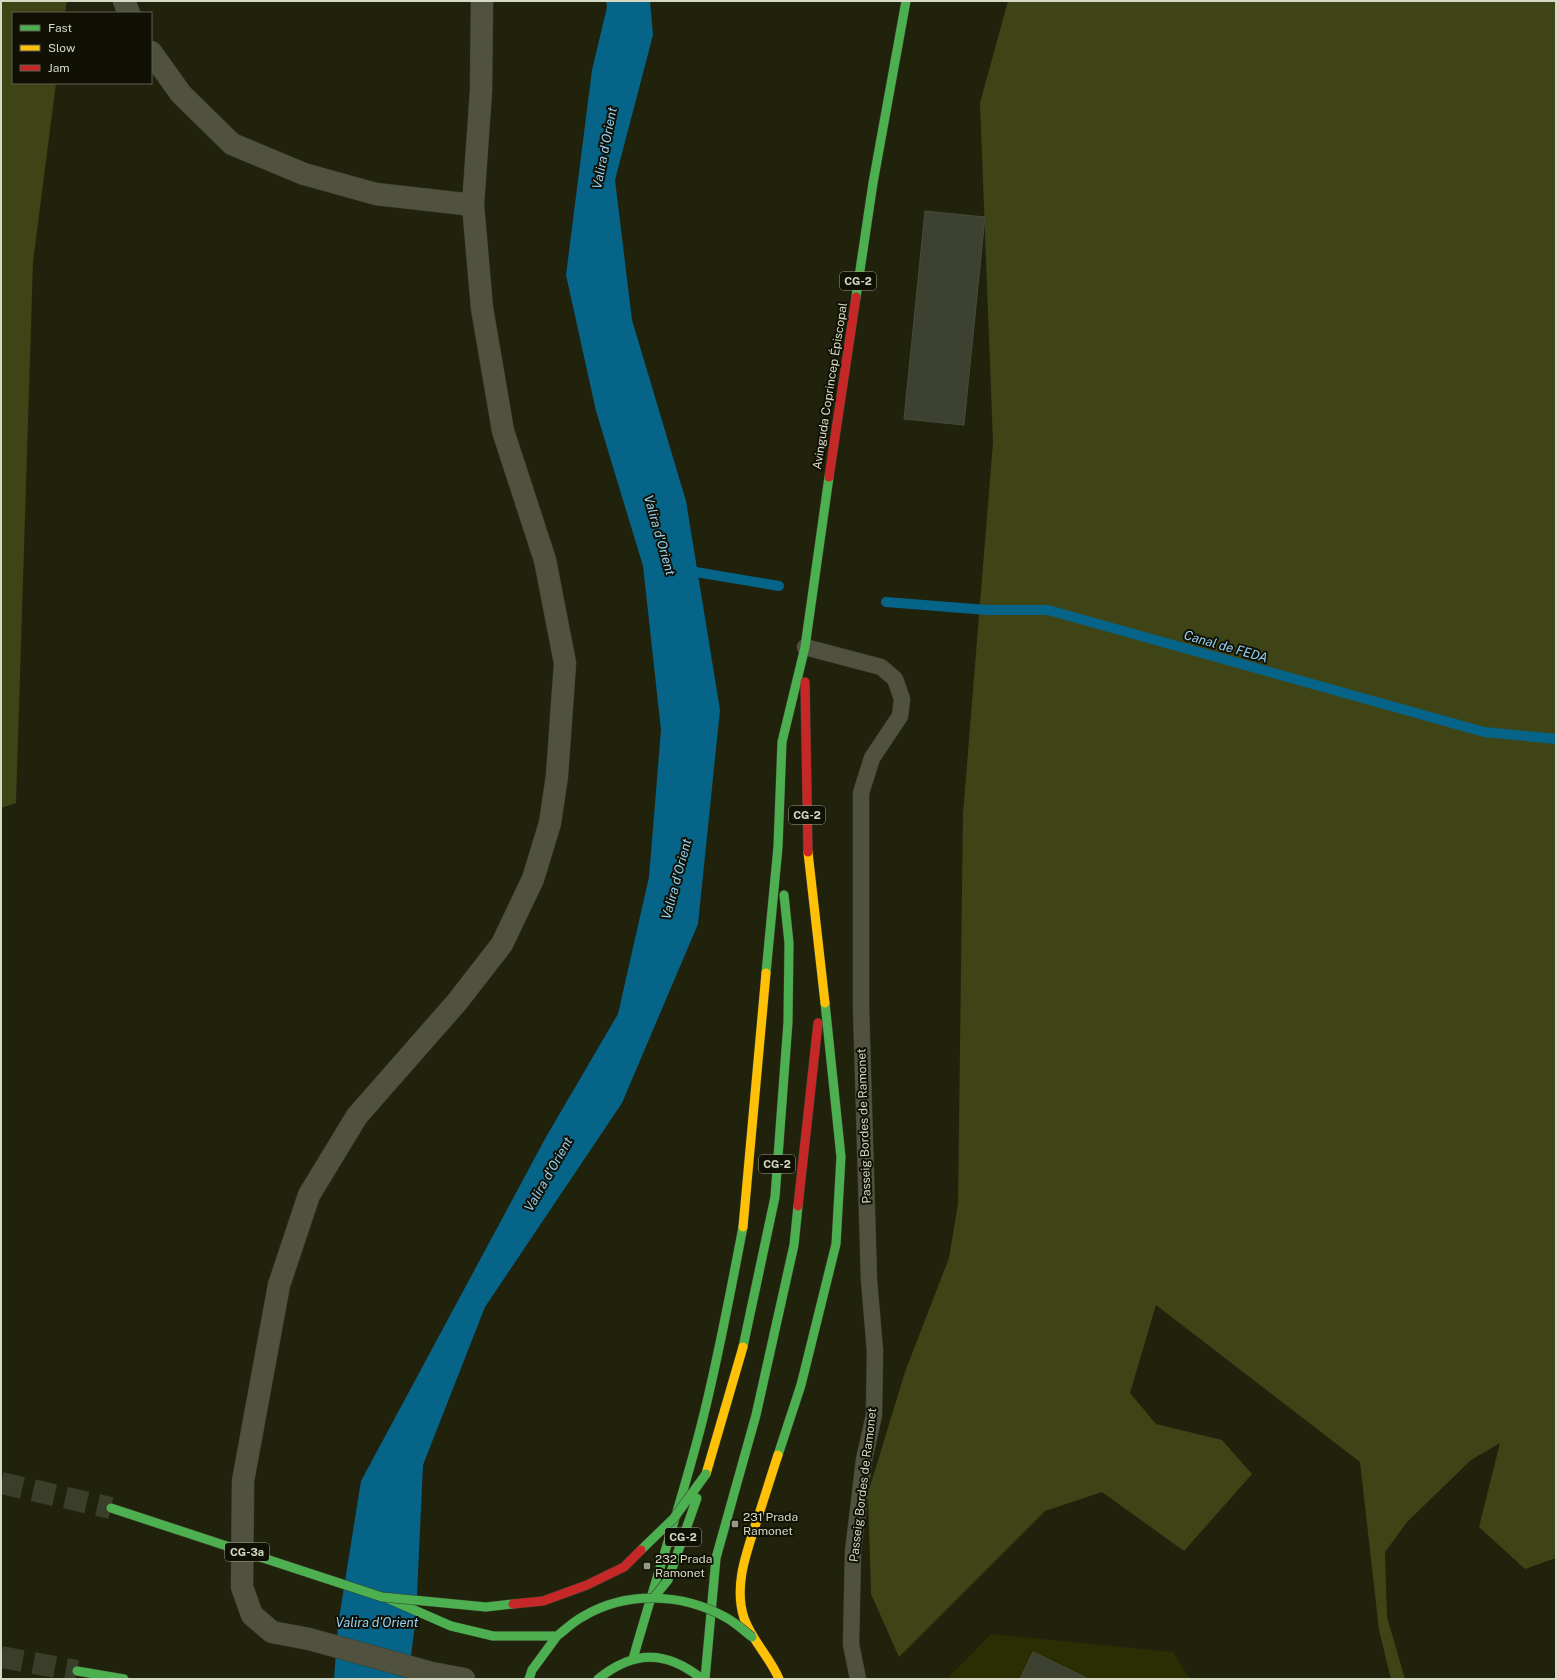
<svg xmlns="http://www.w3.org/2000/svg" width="1557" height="1680" font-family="'Public Sans',sans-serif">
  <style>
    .built { fill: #2a2e02 }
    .green { fill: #3f4416 }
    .water { fill: #056488 }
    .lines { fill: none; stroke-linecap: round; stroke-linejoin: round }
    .stream { stroke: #056488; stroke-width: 10 }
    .building { fill: #3c4130; stroke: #464b3b }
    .highway-tunnel { stroke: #3b3e28; stroke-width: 22; stroke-dasharray: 22 11; stroke-linecap: butt }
    .lane-casing { stroke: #3b3e2b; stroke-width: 17 }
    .street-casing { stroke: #3b3e2b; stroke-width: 23 }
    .fast-casing { stroke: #3b3e2b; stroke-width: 10 }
    .slow-casing { stroke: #3b3e2b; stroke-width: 10 }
    .jam-casing { stroke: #3b3e2b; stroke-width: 10 }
    .lane { stroke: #50523f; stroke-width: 16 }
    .street { stroke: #50523f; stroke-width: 22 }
    .fast { stroke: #4caf50; stroke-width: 9 }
    .slow { stroke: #ffc107; stroke-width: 9 }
    .jam { stroke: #c62828; stroke-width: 9 }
    .fast-bridge-casing { stroke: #3b3e2b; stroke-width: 10; stroke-linecap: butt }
    .jam-bridge-casing { stroke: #3b3e2b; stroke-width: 10; stroke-linecap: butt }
    .fast-bridge { stroke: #4caf50; stroke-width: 9 }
    .jam-bridge { stroke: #c62828; stroke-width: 9 }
    .poi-dot { fill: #969a84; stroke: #101104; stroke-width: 1.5 }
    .labels { text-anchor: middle; stroke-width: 4; stroke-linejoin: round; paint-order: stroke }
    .shield { fill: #101104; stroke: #9b9e8b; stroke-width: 1 }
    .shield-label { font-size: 11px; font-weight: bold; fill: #d6dac5 }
    .street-label { font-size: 12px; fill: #d6dac5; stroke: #101104 }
    .poi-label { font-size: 12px; fill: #d6dac5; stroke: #101104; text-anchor: start }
    .water-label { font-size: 13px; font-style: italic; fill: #93d1f5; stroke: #101104 }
  </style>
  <rect width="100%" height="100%" fill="#20220c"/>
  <path class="built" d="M 991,1634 L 1173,1652 L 1190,1679 L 947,1679 Z"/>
  <path class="green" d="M 1,1 L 67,1 L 65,13 L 13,13 L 13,83 L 56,83 L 33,262 L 16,803 L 1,808 Z
    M 1008,1 L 1556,1 L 1556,1558 L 1525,1569 L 1479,1527 L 1500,1443 L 1471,1460 L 1407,1522 L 1385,1552 L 1387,1617 L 1405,1679 L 1391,1679 L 1379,1630 L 1360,1462 L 1156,1305 L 1130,1393 L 1156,1424 L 1222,1440 L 1252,1474 L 1184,1551 L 1102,1492 L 1045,1511 L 899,1657 L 871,1594 L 868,1493 L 905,1372 L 949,1258 L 958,1204 L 963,814 L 993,442 L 980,103 Z"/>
  <path class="water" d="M 606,1 L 650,1 L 653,35 L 615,180 L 632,320 L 686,501 L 720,710 L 698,924 L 622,1103 L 485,1307 L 423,1465 L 416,1617 L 408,1679 L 334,1679 L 338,1625 L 361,1481 L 546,1137 L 618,1014 L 649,877 L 661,730 L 643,566 L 596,411 L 566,275 L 592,70 L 607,7 Z"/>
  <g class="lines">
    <path class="stream" d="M 684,570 L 779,586
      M 886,602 L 987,610 L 1048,610 L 1484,732 L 1556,739"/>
  </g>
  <path class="building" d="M 925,211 L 985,217 L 964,425 L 904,419 Z
    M 1033,1652 L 1089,1679 L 1020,1679 Z"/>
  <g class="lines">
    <path class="highway-tunnel" d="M 1,1483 L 111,1508
      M 1,1657 L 77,1671"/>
    <g class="lane-casing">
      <path id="lane" d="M 805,647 L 881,667 L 895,679 L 902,699 L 900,716 L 872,758 L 861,793 L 861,1007 L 869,1280 L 875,1351 L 874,1415 L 864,1460 L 853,1552 L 851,1644 L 858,1679"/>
    </g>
    <g class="street-casing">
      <path id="street" d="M 124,1 L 129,13
        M 151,52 L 181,94 L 232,144 L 304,174 L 376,194 L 473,205
        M 464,1679 L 432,1673 L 309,1639 L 272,1632 L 252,1615 L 242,1587 L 243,1481 L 279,1285 L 309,1195 L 357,1116 L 457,1002 L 502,944 L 533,879 L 550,823 L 557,776 L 565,663 L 545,560 L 503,431 L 482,308 L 473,205 L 481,91 L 482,1"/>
    </g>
    <g class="fast-casing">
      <path id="fast" d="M 856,297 L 873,183 L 906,1
        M 766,973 L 778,847 L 782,742 L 805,647 L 829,477
        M 743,1347 L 775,1197 L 788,1022 L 789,943 L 784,895
        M 778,1455 L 801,1385 L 836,1244 L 841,1157 L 825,1003
        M 389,1599 L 451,1626 L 493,1636 L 557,1636
        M 633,1659 C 655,1581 681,1504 701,1426 C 718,1360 730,1294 743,1227
        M 77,1671 L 124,1679
        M 529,1679 L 532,1670 L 557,1636
        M 598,1679 C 634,1650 666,1650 702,1679
        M 705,1679 L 716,1558 L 756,1415 L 794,1245 L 798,1206"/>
    </g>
    <g class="slow-casing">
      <path id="slow" d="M 808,852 L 825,1003
        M 743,1227 L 766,973
        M 778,1455 C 771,1476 765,1496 758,1517 C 748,1549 733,1584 744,1618 C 752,1641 770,1657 779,1679
        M 706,1474 L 743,1347"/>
    </g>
    <g class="jam-casing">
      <path id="jam" d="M 829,477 L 856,297
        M 805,682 L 808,852
        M 798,1206 L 818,1023"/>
    </g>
    <use href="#lane" class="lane"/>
    <use href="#street" class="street"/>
    <use href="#fast" class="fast"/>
    <use href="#slow" class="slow"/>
    <use href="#jam" class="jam"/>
    <g class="fast-bridge-casing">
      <path id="fast-bridge" d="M 111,1508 L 382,1597 L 486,1607 L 513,1604
        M 641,1550 L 674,1518 L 706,1474
        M 655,1596 L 668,1580 L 697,1498
        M 557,1636 C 566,1629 574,1621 584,1616 C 627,1591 682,1593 725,1617 C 735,1622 743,1630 752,1637"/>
    </g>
    <g class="jam-bridge-casing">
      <path id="jam-bridge" d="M 513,1604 L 543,1601 L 587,1585 L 624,1567 L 641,1550"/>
    </g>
    <use href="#fast-bridge" class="fast-bridge"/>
    <use href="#jam-bridge" class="jam-bridge"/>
  </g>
  <g class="poi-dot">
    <rect x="731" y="1520" width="8" height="8" rx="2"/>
    <rect x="643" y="1562" width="8" height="8" rx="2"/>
  </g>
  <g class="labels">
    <g class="shield">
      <rect x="840" y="272" width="36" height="18" rx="3"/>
      <rect x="789" y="806" width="36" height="18" rx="3"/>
      <rect x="759" y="1155" width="36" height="18" rx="3"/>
      <rect x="665" y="1528" width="36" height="18" rx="3"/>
      <rect x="225" y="1543" width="44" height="18" rx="3"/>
    </g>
    <g class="shield-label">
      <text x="858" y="285">CG-2</text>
      <text x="807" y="819">CG-2</text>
      <text x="777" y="1168">CG-2</text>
      <text x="683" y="1541">CG-2</text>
      <text x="247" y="1556">CG-3a</text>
    </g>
    <g class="street-label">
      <text transform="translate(830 386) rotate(-81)" y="4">Avinguda Coprincep Épiscopal</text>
      <text transform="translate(864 1126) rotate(-92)" y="4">Passeig Bordes de Ramonet</text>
      <text transform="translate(863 1485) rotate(-83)" y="4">Passeig Bordes de Ramonet</text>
    </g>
    <g class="poi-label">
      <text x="743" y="1521">231 Prada<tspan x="743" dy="14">Ramonet</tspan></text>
      <text x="655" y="1563">232 Prada<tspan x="655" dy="14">Ramonet</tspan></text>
    </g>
    <g class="water-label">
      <text transform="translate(604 148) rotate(-79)" y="5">Valira d'Orient</text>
      <text transform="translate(660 535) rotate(74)" y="5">Valira d'Orient</text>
      <text transform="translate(1226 646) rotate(16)" y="5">Canal de FEDA</text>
      <text transform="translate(676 879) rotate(-75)" y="5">Valira d'Orient</text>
      <text transform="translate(548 1174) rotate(-60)" y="5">Valira d'Orient</text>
      <text x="377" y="1627">Valira d'Orient</text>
    </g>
  </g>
  <rect width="1557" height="1680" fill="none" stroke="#d6dac5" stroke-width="4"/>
  <rect x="12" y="12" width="140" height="72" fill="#101104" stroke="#5f6151"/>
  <rect x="20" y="25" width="20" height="6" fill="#4caf50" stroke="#5f6151"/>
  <text x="48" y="32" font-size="12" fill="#d6dac5">Fast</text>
  <rect x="20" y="45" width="20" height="6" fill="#ffc107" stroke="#5f6151"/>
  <text x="48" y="52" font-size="12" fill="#d6dac5">Slow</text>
  <rect x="20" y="65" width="20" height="6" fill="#c62828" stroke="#5f6151"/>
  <text x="48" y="72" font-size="12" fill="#d6dac5">Jam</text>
</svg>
